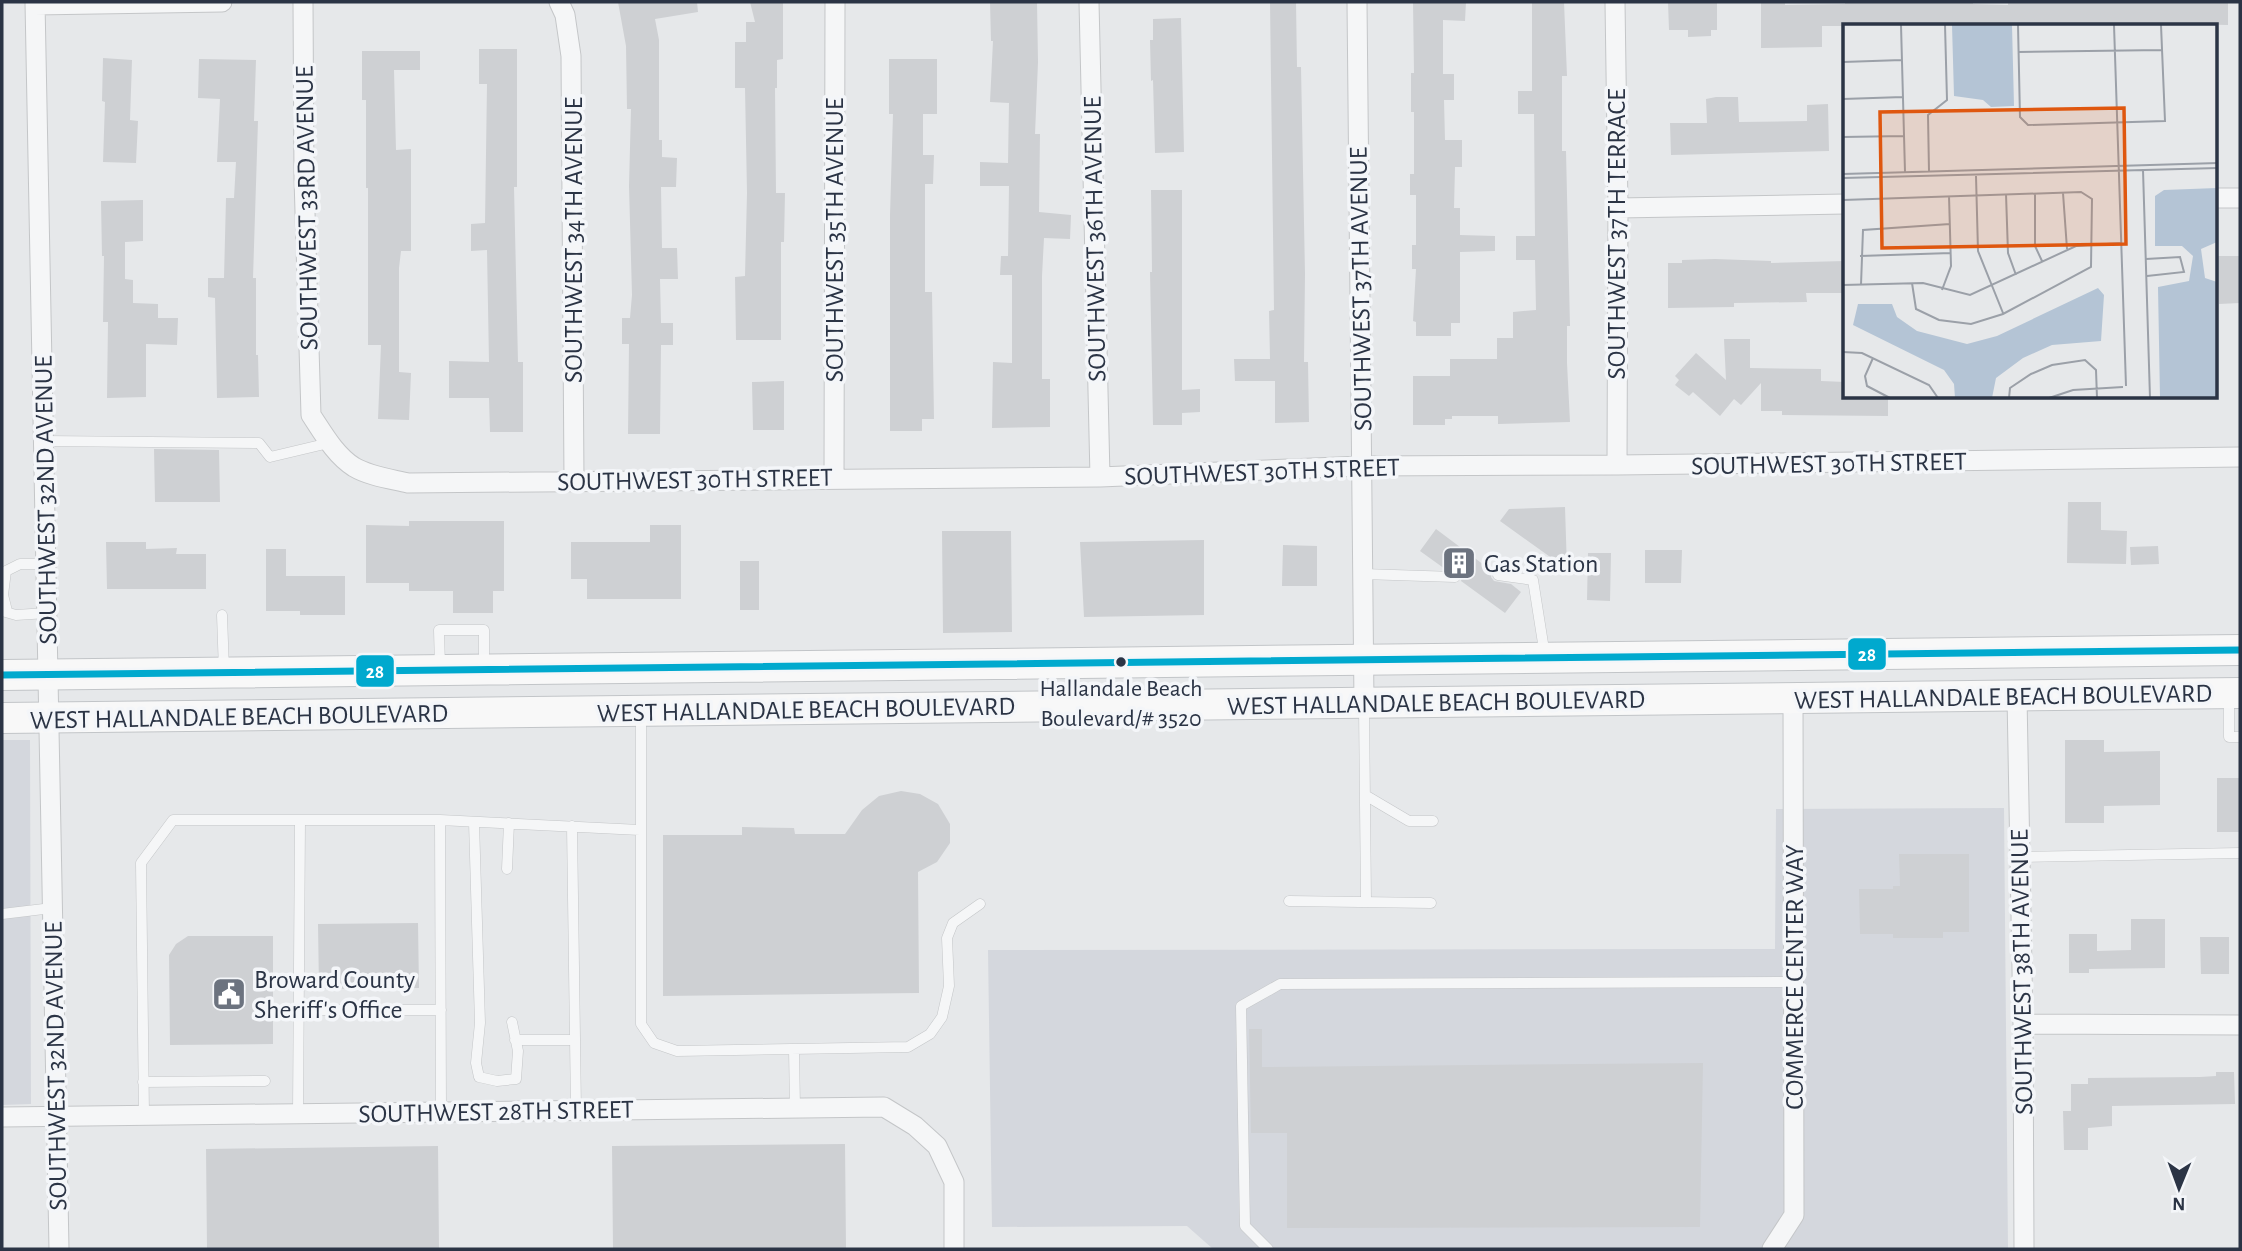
<svg xmlns="http://www.w3.org/2000/svg" width="2242" height="1251" font-family="'Alegreya Sans',sans-serif">
  <style>
    .built { fill: #d4d7dd }
    .building { fill: #ced0d3 }
    .lines { fill: none; stroke-linecap: round; stroke-linejoin: round }
    .service-casing { stroke: #c4c6c8; stroke-width: 11 }
    .minor-casing { stroke: #c4c6c8; stroke-width: 21 }
    .primary-casing { stroke: #c2c5c8; stroke-width: 32 }
    .service { stroke: #f5f6f7; stroke-width: 10 }
    .minor { stroke: #f5f6f7; stroke-width: 19 }
    .primary { stroke: #f8f8f8; stroke-width: 30 }
    .bus-1-casing { stroke: #f4f6f9; stroke-width: 12 }
    .bus-1 { stroke: #00a9ce; stroke-width: 7 }
    .bus-dot { fill: #2b3445; stroke: #f4f6f9; stroke-width: 2.5 }
    .labels { text-anchor: middle; stroke-width: 7; stroke-linejoin: round; paint-order: stroke }
    .bus-label { font-size: 24px; fill: #2b3445; stroke: #f4f6f9 }
    .street-label { font-size: 26px; fill: #2b3445; stroke: #f4f6f9 }
    .poi-label { font-size: 26px; fill: #2b3445; stroke: #f4f6f9; text-anchor: start }
    .inset-road { fill: none; stroke: #9ba0a8; stroke-width: 2 }
    .view { fill: #df570f; fill-opacity: 0.15; stroke: #df570f; stroke-width: 3.5 }
    .inset-edge { fill: none; stroke: #2b3445; stroke-width: 3.5 }
    .line-badge { stroke: #f4f6f9; stroke-width: 2.5 }
    .badge-label { font-size: 19px; text-anchor: middle; font-weight: bold; fill: #fff }
  </style>
  <rect width="100%" height="100%" fill="#e6e8ea"/>
  <path class="built" d="M 2,740 L 30,740 L 31,1104 L 2,1105 Z
    M 2004,808 L 2008,1249 L 1213,1249 L 1187,1226 L 992,1227 L 988,950 L 1775,949 L 1776,809 Z"/>
  <path class="building" d="M 618,2 L 697,2 L 698,12 L 655,19 L 659,40 L 659,140 L 662,140 L 662,157 L 677,158 L 676,187 L 661,187 L 662,248 L 677,248 L 678,279 L 660,279 L 661,323 L 673,323 L 673,345 L 661,345 L 660,434 L 628,434 L 629,344 L 622,344 L 622,318 L 630,318 L 632,295 L 629,186 L 631,109 L 627,109 L 626,46 Z
    M 750,2 L 783,2 L 783,59 L 777,60 L 777,88 L 775,88 L 776,193 L 785,193 L 784,242 L 781,242 L 781,340 L 736,340 L 735,277 L 745,276 L 747,193 L 745,88 L 735,88 L 735,42 L 746,42 L 746,22 L 755,22 Z
    M 990,2 L 1037,2 L 1038,62 L 1035,134 L 1040,134 L 1039,212 L 1071,215 L 1070,239 L 1044,238 L 1042,276 L 1042,379 L 1050,379 L 1050,427 L 992,428 L 993,362 L 1012,363 L 1012,275 L 1000,275 L 1001,256 L 1008,256 L 1009,186 L 980,186 L 980,162 L 1008,163 L 1009,103 L 990,102 L 993,41 L 991,41 Z
    M 1270,2 L 1296,2 L 1297,67 L 1301,67 L 1305,274 L 1304,362 L 1308,362 L 1309,422 L 1275,423 L 1275,381 L 1235,381 L 1234,359 L 1270,359 L 1269,311 L 1274,310 Z
    M 1413,2 L 1466,2 L 1465,21 L 1443,20 L 1443,74 L 1454,74 L 1454,100 L 1444,100 L 1445,140 L 1462,140 L 1462,167 L 1455,167 L 1454,208 L 1460,208 L 1460,235 L 1495,236 L 1495,251 L 1460,252 L 1460,323 L 1451,323 L 1451,336 L 1416,336 L 1416,322 L 1413,321 L 1416,269 L 1412,269 L 1412,245 L 1416,245 L 1416,195 L 1410,195 L 1410,174 L 1414,174 L 1414,112 L 1411,112 L 1411,73 L 1414,73 Z
    M 1532,2 L 1564,2 L 1567,76 L 1562,76 L 1562,151 L 1566,151 L 1570,326 L 1567,326 L 1567,363 L 1570,422 L 1498,424 L 1498,416 L 1452,416 L 1452,419 L 1445,419 L 1445,425 L 1413,425 L 1413,376 L 1450,376 L 1450,359 L 1497,359 L 1497,338 L 1513,338 L 1513,312 L 1536,310 L 1535,260 L 1516,260 L 1516,236 L 1535,236 L 1534,114 L 1518,114 L 1518,91 L 1532,91 Z
    M 1668,2 L 1717,2 L 1717,30 L 1711,30 L 1711,36 L 1688,37 L 1688,30 L 1669,30 Z
    M 1761,2 L 1785,2 L 1785,5 L 1845,4 L 1845,2 L 1973,2 L 1973,4 L 2008,5 L 2008,2 L 2228,2 L 2228,25 L 2136,23 L 2136,26 L 2009,26 L 2009,23 L 1974,23 L 1974,26 L 1822,26 L 1822,47 L 1761,48 Z
    M 1181,18 L 1184,152 L 1155,153 L 1153,80 L 1151,81 L 1150,40 L 1153,40 L 1153,19 Z
    M 479,49 L 517,49 L 517,187 L 514,187 L 518,362 L 523,362 L 523,432 L 490,432 L 489,398 L 449,398 L 449,361 L 489,362 L 487,250 L 471,251 L 471,224 L 485,223 L 487,84 L 479,84 Z
    M 362,51 L 420,51 L 420,70 L 394,70 L 396,150 L 411,149 L 411,251 L 401,251 L 399,268 L 399,372 L 411,373 L 409,420 L 378,419 L 381,345 L 368,345 L 368,188 L 366,188 L 366,100 L 362,100 Z
    M 103,58 L 132,60 L 130,120 L 138,121 L 136,163 L 103,162 L 105,102 L 102,101 Z
    M 199,59 L 256,60 L 254,121 L 258,121 L 253,278 L 256,278 L 256,355 L 258,355 L 259,397 L 217,398 L 215,298 L 208,297 L 208,278 L 224,278 L 226,198 L 234,198 L 236,162 L 217,162 L 220,99 L 198,98 Z
    M 889,59 L 937,59 L 937,114 L 923,114 L 923,155 L 934,155 L 933,184 L 925,184 L 925,292 L 932,292 L 934,419 L 922,419 L 922,431 L 890,431 L 890,215 L 893,114 L 889,114 Z
    M 1716,97 L 1738,97 L 1739,122 L 1807,121 L 1807,105 L 1828,104 L 1829,151 L 1671,155 L 1670,123 L 1707,123 L 1706,99 Z
    M 1151,190 L 1182,190 L 1182,390 L 1200,389 L 1200,412 L 1182,413 L 1182,425 L 1153,425 L 1150,272 L 1152,272 Z
    M 143,200 L 143,241 L 125,242 L 125,279 L 133,280 L 133,303 L 158,304 L 158,318 L 178,318 L 177,345 L 146,344 L 146,397 L 107,398 L 108,322 L 103,322 L 104,256 L 102,256 L 101,201 Z
    M 2217,256 L 2240,256 L 2240,303 L 2219,304 Z
    M 1715,259 L 1771,261 L 1771,263 L 1845,261 L 1845,293 L 1806,293 L 1807,302 L 1734,303 L 1734,307 L 1668,308 L 1668,263 L 1682,263 L 1682,260 Z
    M 1724,339 L 1750,339 L 1750,368 L 1821,369 L 1821,381 L 1845,382 L 1845,397 L 1888,397 L 1888,416 L 1782,415 L 1782,411 L 1761,411 L 1761,383 L 1741,405 L 1734,399 L 1720,416 L 1693,392 L 1689,396 L 1675,385 L 1679,380 L 1675,376 L 1696,353 L 1726,380 Z
    M 784,381 L 784,430 L 753,430 L 752,382 Z
    M 154,449 L 219,450 L 220,502 L 155,502 Z
    M 2068,502 L 2101,502 L 2101,530 L 2127,531 L 2126,564 L 2067,563 Z
    M 1565,507 L 1567,569 L 1500,521 L 1509,509 Z
    M 409,521 L 504,521 L 504,591 L 493,591 L 493,613 L 453,613 L 453,591 L 409,591 L 409,583 L 366,583 L 366,525 L 409,526 Z
    M 650,525 L 681,525 L 681,599 L 587,599 L 587,579 L 571,579 L 571,542 L 650,542 Z
    M 1436,529 L 1492,571 L 1491,577 L 1494,581 L 1511,584 L 1521,592 L 1505,613 L 1461,581 L 1462,577 L 1459,571 L 1445,569 L 1420,551 Z
    M 942,531 L 1011,531 L 1012,632 L 943,633 Z
    M 1204,540 L 1204,615 L 1084,617 L 1080,542 Z
    M 106,542 L 146,542 L 146,549 L 177,548 L 176,554 L 206,554 L 206,589 L 107,589 Z
    M 1283,545 L 1317,546 L 1317,586 L 1282,586 Z
    M 2158,546 L 2159,564 L 2131,565 L 2130,547 Z
    M 266,549 L 286,549 L 286,576 L 345,576 L 345,615 L 300,615 L 300,611 L 266,611 Z
    M 1645,550 L 1682,550 L 1681,583 L 1645,583 Z
    M 1588,553 L 1611,553 L 1610,601 L 1587,600 Z
    M 740,561 L 759,561 L 759,610 L 740,610 Z
    M 2065,740 L 2104,740 L 2104,752 L 2160,751 L 2160,805 L 2104,806 L 2104,823 L 2065,823 Z
    M 2217,778 L 2240,778 L 2240,832 L 2217,832 Z
    M 901,791 L 920,794 L 938,804 L 950,824 L 950,843 L 937,862 L 918,872 L 919,993 L 663,996 L 663,835 L 742,835 L 742,827 L 794,828 L 795,834 L 845,834 L 862,810 L 879,796 Z
    M 1899,854 L 1969,854 L 1969,932 L 1943,932 L 1943,938 L 1893,938 L 1893,934 L 1860,934 L 1859,889 L 1893,889 L 1893,886 L 1900,886 Z
    M 2131,919 L 2165,919 L 2165,968 L 2089,969 L 2089,973 L 2069,973 L 2069,934 L 2097,934 L 2097,951 L 2131,950 Z
    M 418,923 L 419,988 L 319,989 L 318,924 Z
    M 188,936 L 273,936 L 273,1044 L 170,1045 L 169,955 L 176,944 Z
    M 2200,937 L 2229,937 L 2229,974 L 2201,974 Z
    M 1249,1029 L 1262,1029 L 1262,1067 L 1703,1063 L 1700,1227 L 1287,1228 L 1287,1133 L 1251,1133 Z
    M 2216,1072 L 2234,1072 L 2235,1104 L 2112,1106 L 2112,1126 L 2088,1128 L 2088,1150 L 2064,1150 L 2063,1111 L 2071,1111 L 2071,1084 L 2088,1084 L 2088,1078 L 2200,1077 L 2216,1076 Z
    M 845,1144 L 846,1249 L 613,1249 L 612,1146 Z
    M 438,1146 L 439,1249 L 207,1249 L 206,1149 Z"/>
  <g class="lines">
    <g class="service-casing">
      <path id="service" d="M 44,441 L 259,443 L 270,457 L 329,443
        M 1363,574 L 1455,577
        M 1498,575 L 1533,580 L 1545,656
        M 2,611 L 16,615 L 47,613
        M 7,611 L 3,595 L 6,571 L 20,564 L 46,564
        M 222,615 L 224,671
        M 440,667 L 439,630 L 484,630 L 484,665
        M 2229,697 L 2229,737 L 2240,737
        M 1364,707 L 1366,901
        M 641,715 L 641,1024 L 654,1043 L 677,1051 L 908,1047 L 930,1034 L 942,1017 L 949,986 L 947,938 L 953,923 L 980,904
        M 1365,795 L 1409,821 L 1433,821
        M 440,820 L 640,830
        M 474,822 L 480,1023 L 476,1063 L 479,1077 L 497,1081 L 516,1079 L 518,1051 L 512,1022
        M 572,826 L 576,1110
        M 2020,857 L 2240,853
        M 507,869 L 509,823
        M 1289,901 L 1431,903
        M 2,914 L 52,908
        M 299,1010 L 441,1010
        M 515,1040 L 575,1040
        M 794,1049 L 795,1108
        M 143,1082 L 265,1081
        M 298,1114 L 300,820
        M 144,1115 L 141,863 L 173,820 L 440,820 L 441,1112
        M 1268,1249 L 1245,1226 L 1241,1006 L 1280,984 L 1794,982"/>
    </g>
    <g class="minor-casing">
      <path id="minor" d="M 35,2 L 59,1249
        M 303,2 L 304,178 L 311,415 C 323,433 335,455 354,467 C 369,476 391,479 408,483 L 1100,477 L 1362,466 L 1617,465 L 2240,457
        M 559,2 L 565,15 L 571,56 L 574,480
        M 1089,2 L 1100,477
        M 1357,2 L 1364,703
        M 1615,2 L 1618,208 L 1617,465
        M 35,5 L 222,2
        M 2216,198 L 2240,198
        M 1618,208 L 1845,204
        M 834,477 L 835,2
        M 2017,696 L 2023,1024 L 2024,1249
        M 2023,1024 L 2240,1025
        M 2,1117 L 884,1107 L 915,1126 L 937,1146 L 954,1182 L 954,1249
        M 1772,1249 L 1794,1215 L 1793,698"/>
    </g>
    <g class="primary-casing">
      <path id="primary" d="M 2,675 L 2240,650
        M 2,718 L 2240,693"/>
    </g>
    <use href="#service" class="service"/>
    <use href="#minor" class="minor"/>
    <use href="#primary" class="primary"/>
    <g class="bus-1-casing">
      <path id="bus-1" d="M 2,675 L 2240,650"/>
    </g>
    <use href="#bus-1" class="bus-1"/>
  </g>
  <defs>
    <g id="building-square" transform="scale(1.75)"><rect x="-9" y="-9" width="18" height="18" rx="4" fill="#6c737f" stroke="#f4f6f9"/><path d="M-4-6H4V6H1V3H-1V6H-4ZM-2.5-4.3h1.7v1.8h-1.7ZM.8-4.3h1.7v1.8H.8ZM-2.5-1h1.7V.8h-1.7ZM.8-1h1.7V.8H.8Z" fill="#fff"/></g>
    <g id="civic-square" transform="scale(1.75)"><rect x="-9" y="-9" width="18" height="18" rx="4" fill="#6c737f" stroke="#f4f6f9"/><path d="M-.6-6.5H3V-4.5H.6V-3L4-1V1h2V6H-6V1h2V-1L-.6-3ZM-1.2 2.5V6h2.4V2.5Z" fill="#fff"/></g>
  </defs>
  <g fill-rule="evenodd">
    <use href="#building-square" x="1459" y="563"/>
    <use href="#civic-square" x="229" y="994"/>
  </g>
  <circle class="bus-dot" cx="1121" cy="662" r="6"/>
  <g class="labels">
    <g class="bus-label">
      <text x="1121" y="696">Hallandale Beach<tspan x="1121" dy="30">Boulevard/# 3520</tspan></text>
    </g>
    <g class="street-label">
      <text transform="translate(306 208) rotate(-91)" y="9">SOUTHWEST 33RD AVENUE</text>
      <text transform="translate(1616 234) rotate(-90)" y="9">SOUTHWEST 37TH TERRACE</text>
      <text transform="translate(1094 239) rotate(-91)" y="9">SOUTHWEST 36TH AVENUE</text>
      <text transform="translate(573 240) rotate(-90)" y="9">SOUTHWEST 34TH AVENUE</text>
      <text transform="translate(834 240) rotate(-90)" y="9">SOUTHWEST 35TH AVENUE</text>
      <text transform="translate(1360 289) rotate(-91)" y="9">SOUTHWEST 37TH AVENUE</text>
      <text transform="translate(1829 463) rotate(-1)" y="9">SOUTHWEST 30TH STREET</text>
      <text transform="translate(1262 471) rotate(-2)" y="9">SOUTHWEST 30TH STREET</text>
      <text transform="translate(695 479) rotate(-1)" y="9">SOUTHWEST 30TH STREET</text>
      <text transform="translate(45 500) rotate(-91)" y="9">SOUTHWEST 32ND AVENUE</text>
      <text transform="translate(2003 696) rotate(-1)" y="9">WEST HALLANDALE BEACH BOULEVARD</text>
      <text transform="translate(1436 702) rotate(-1)" y="9">WEST HALLANDALE BEACH BOULEVARD</text>
      <text transform="translate(806 709) rotate(-1)" y="9">WEST HALLANDALE BEACH BOULEVARD</text>
      <text transform="translate(239 716) rotate(-1)" y="9">WEST HALLANDALE BEACH BOULEVARD</text>
      <text transform="translate(2021 972) rotate(-91)" y="9">SOUTHWEST 38TH AVENUE</text>
      <text transform="translate(1794 977) rotate(-90)" y="9">COMMERCE CENTER WAY</text>
      <text transform="translate(55 1066) rotate(-91)" y="9">SOUTHWEST 32ND AVENUE</text>
      <text transform="translate(496 1111) rotate(-1)" y="9">SOUTHWEST 28TH STREET</text>
    </g>
    <g class="poi-label">
      <text x="1484" y="572">Gas Station</text>
      <text x="254" y="988">Broward County<tspan x="254" dy="30">Sheriff's Office</tspan></text>
    </g>
  </g>
  <g transform="translate(1843 24)">
    <rect width="374" height="374" fill="#e6e8ea"/>
    <path d="M 109,1 L 169,1 L 171,82 L 148,83 L 140,76 L 111,72 ZM 374,164 L 374,218 L 358,225 L 362,254 L 374,258 L 374,374 L 317,374 L 315,263 L 346,257 L 350,232 L 339,222 L 312,222 L 312,172 L 321,166 ZM 255,264 L 261,271 L 258,317 L 209,321 L 180,334 L 153,354 L 149,374 L 112,374 L 111,360 L 101,346 L 10,301 L 15,280 L 49,280 L 54,293 L 74,307 L 124,320 L 154,312 Z" fill="#b4c4d5"/>
    <path class="inset-road" d="M 58,1 L 62,148M 175,1 L 177,93 L 185,101 L 322,97 L 318,1M 271,1 L 283,362M 175,28 L 319,26M 0,38 L 59,36M 0,75 L 60,73M 0,113 L 61,112M 300,146 L 307,374M 86,147 L 85,91 L 104,76 L 102,1M 0,150 L 375,139M 133,152 L 135,227 L 160,289M 0,154 L 375,144M 220,169 L 224,225M 163,170 L 165,229 L 173,251M 192,170 L 192,222 L 199,237M 0,176 L 238,168 L 249,175 L 248,243 L 160,290 L 128,300 L 96,296 L 73,285 L 69,259M 17,232 L 108,229M 303,235 L 337,233 L 341,248 L 304,252M 0,261 L 80,259 L 127,271 L 233,222 L 279,219M 18,261 L 20,206 L 107,200M 99,266 L 108,242 L 106,172M 0,328 L 19,329 L 86,361 L 95,374M 30,334 L 22,352 L 24,362 L 47,374M 166,374 L 167,364 L 188,350 L 209,341 L 242,336 L 253,346 L 254,374M 206,374 L 230,366 L 280,363"/>
    <path class="view" d="M 281,84 L 283,220 L 39,224 L 37,88 Z"/>
    <rect width="374" height="374" class="inset-edge"/>
  </g>
  <g class="line-badge">
    <rect x="1847" y="637" width="40" height="34" rx="7" fill="#00a9ce"/>
    <rect x="355" y="654" width="40" height="34" rx="7" fill="#00a9ce"/>
  </g>
  <g class="badge-label">
    <text x="1867" y="661">28</text>
    <text x="375" y="678">28</text>
  </g>
  <rect width="2242" height="1251" fill="none" stroke="#2b3445" stroke-width="7"/>
  <g transform="translate(2179 1188) rotate(181)" stroke="#f4f6f9" stroke-width="5" paint-order="stroke">
  <path d="M0-5L12 26L0 18L-12 26Z" fill="#2b3445"/>
  <text y="-10" font-size="19" font-weight="bold" text-anchor="middle" fill="#2b3445">N</text>
  </g>
</svg>
